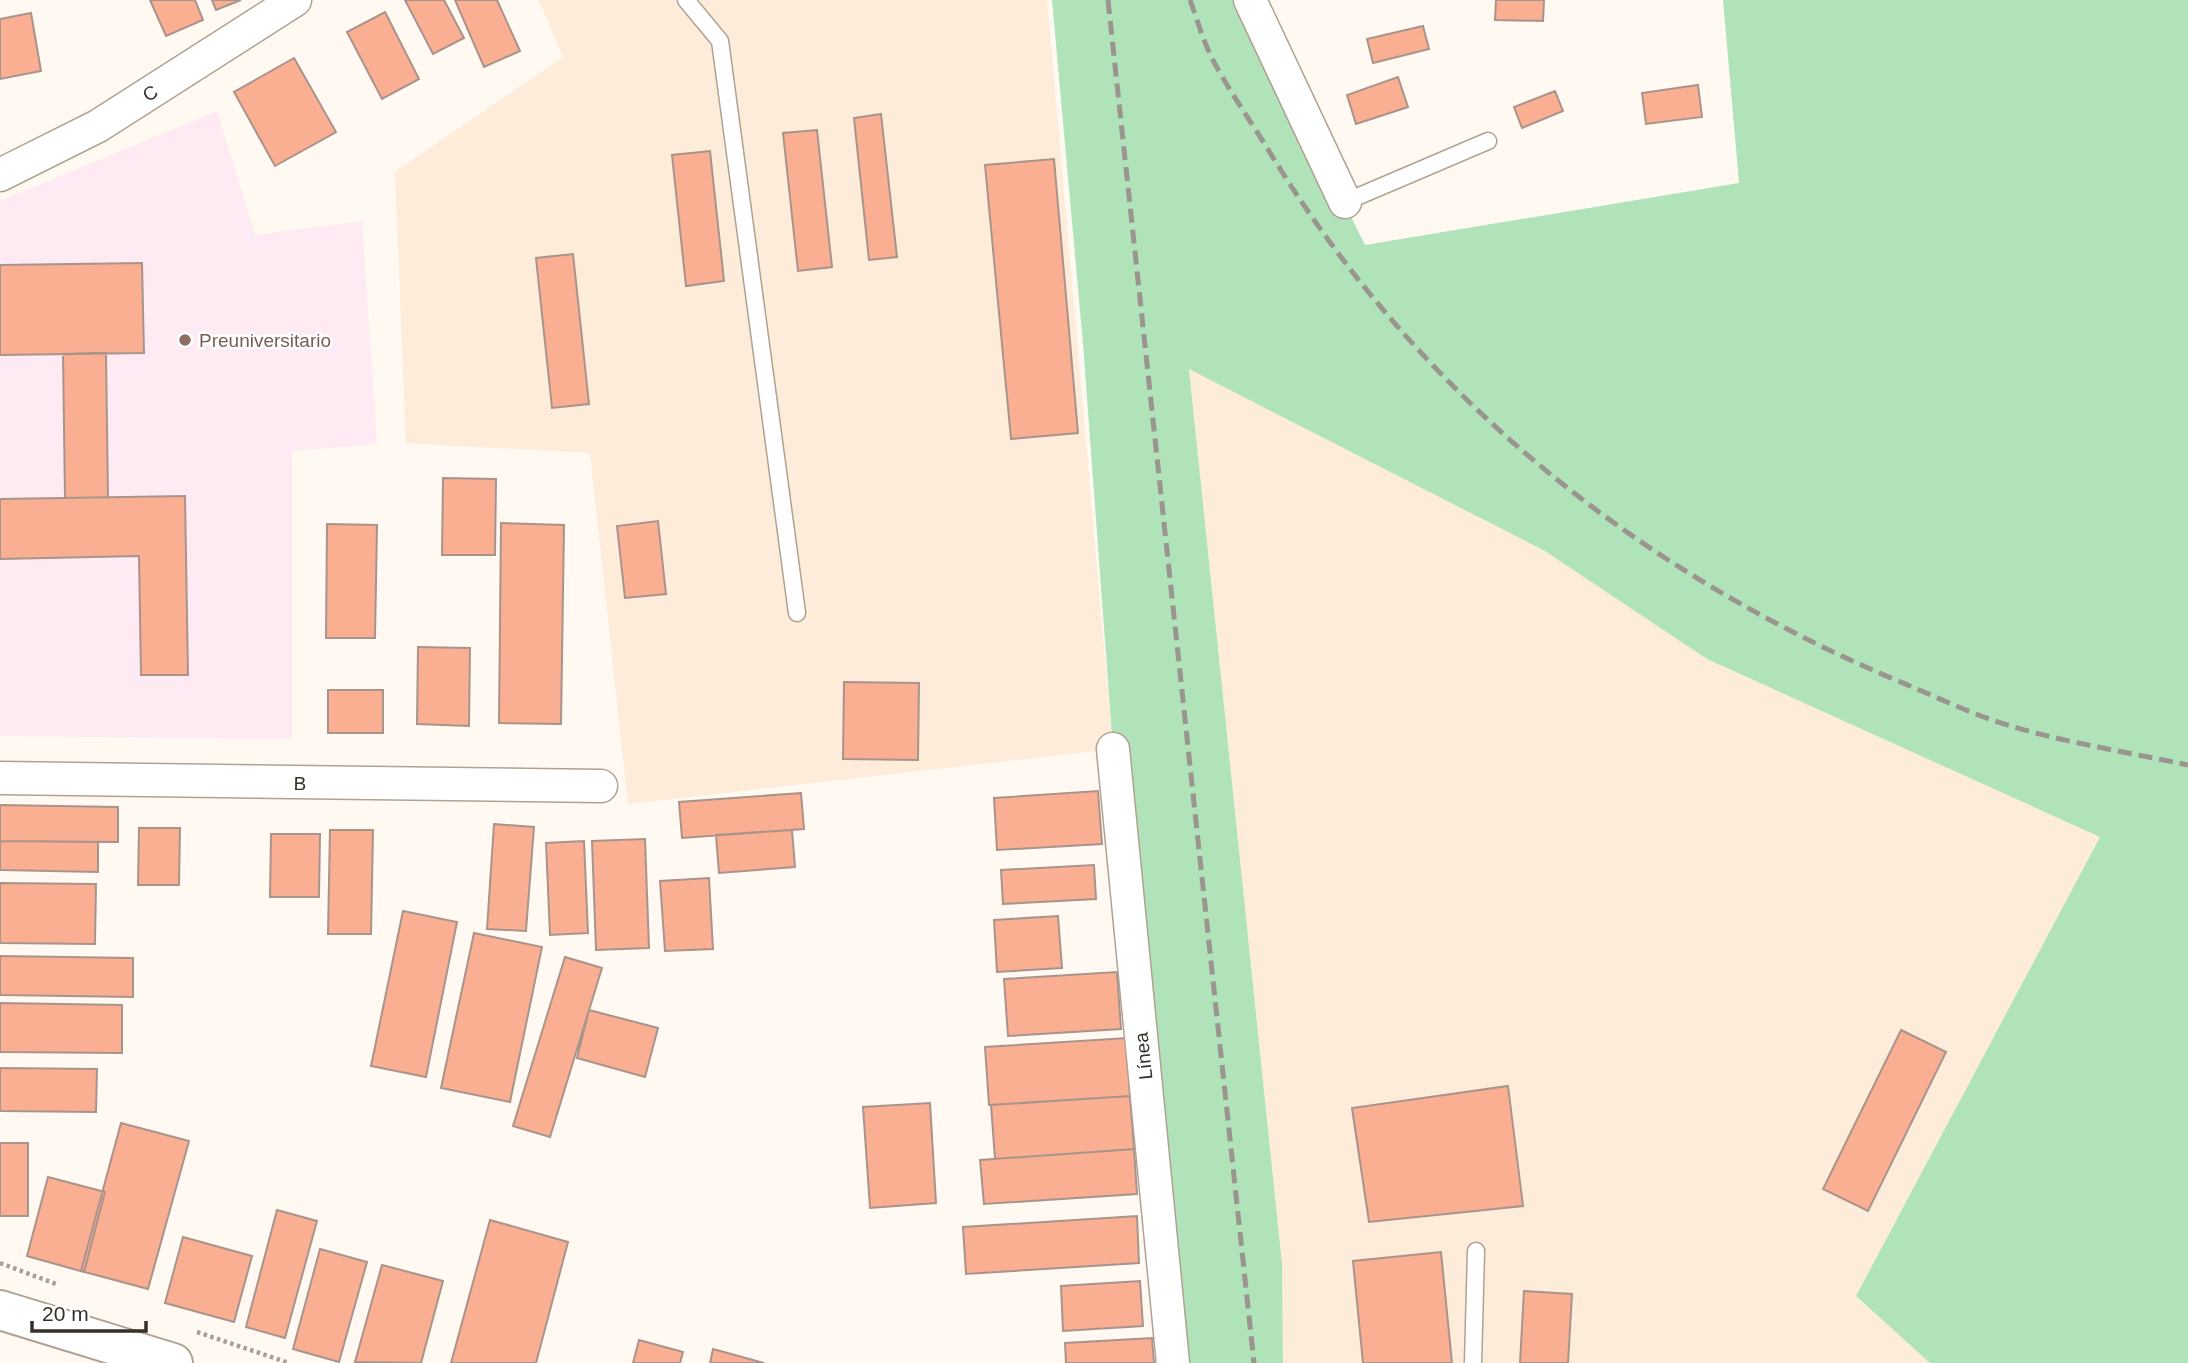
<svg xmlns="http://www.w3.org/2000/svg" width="2188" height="1363" font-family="Arial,sans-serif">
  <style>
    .built { fill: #fcecd9 }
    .education { fill: #feeaf2 }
    .green { fill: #b1e3ba }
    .building { fill: #faae92; stroke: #a9948c; stroke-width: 2 }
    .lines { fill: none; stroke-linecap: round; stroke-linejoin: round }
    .service-casing { stroke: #b0a292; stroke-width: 19 }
    .minor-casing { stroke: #b0a292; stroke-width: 35 }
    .secondary-casing { stroke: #b0a292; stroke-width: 42 }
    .path { stroke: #a49f98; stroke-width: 4.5; stroke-dasharray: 3.5 3.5; stroke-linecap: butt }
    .service { stroke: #fff; stroke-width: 16 }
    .minor { stroke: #fff; stroke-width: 32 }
    .secondary { stroke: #fff; stroke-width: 38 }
    .rail { stroke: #9a958e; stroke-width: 5; stroke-dasharray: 14 7; stroke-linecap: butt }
    .education-dot { fill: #8d6e63; stroke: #fff; stroke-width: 2.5 }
    .labels { text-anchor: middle; stroke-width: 5; stroke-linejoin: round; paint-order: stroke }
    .street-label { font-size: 19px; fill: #36312a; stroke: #fff }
    .education-label { font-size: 19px; fill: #785e54; stroke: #fff; text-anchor: start }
  </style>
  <rect width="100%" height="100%" fill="#fff9f2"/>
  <path class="built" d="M 539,0 L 1047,0 L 1113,749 L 628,804 L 590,453 L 406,443 L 395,172 L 563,57 Z
    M 1189,368 L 1545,551 L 1707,659 L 2100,837 L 1856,1296 L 1930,1363 L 1283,1363 L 1282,1264 Z"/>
  <path class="education" d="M 217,111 L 255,235 L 362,221 L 377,444 L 292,451 L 292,739 L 0,736 L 0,201 Z"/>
  <path class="green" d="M 1052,0 L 1244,0 L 1365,245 L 1739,183 L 1723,0 L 2188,0 L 2188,1363 L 1930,1363 L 1856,1296 L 2100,837 L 1707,659 L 1545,551 L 1189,369 L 1282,1264 L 1283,1363 L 1177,1363 L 1113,749 L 1083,344 Z"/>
  <path class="building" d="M 150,0 L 195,0 L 203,20 L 166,36 Z
    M 212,0 L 241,0 L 216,10 Z
    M 405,0 L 444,0 L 464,38 L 433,54 Z
    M 455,0 L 497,0 L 520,51 L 484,67 Z
    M 1496,0 L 1544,0 L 1543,21 L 1495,20 Z
    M 385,12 L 419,79 L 382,99 L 347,32 Z
    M 31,13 L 41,71 L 0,79 L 0,19 Z
    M 1423,26 L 1429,49 L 1373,63 L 1367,39 Z
    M 294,58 L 336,132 L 275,166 L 234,92 Z
    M 1398,77 L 1408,107 L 1356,124 L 1347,95 Z
    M 1698,85 L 1702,117 L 1646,124 L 1642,93 Z
    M 1555,91 L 1563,111 L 1522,128 L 1514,107 Z
    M 881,114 L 897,257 L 869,260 L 854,118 Z
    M 817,130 L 832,267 L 798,271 L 783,133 Z
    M 710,151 L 724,281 L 686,286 L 672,155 Z
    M 1054,159 L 1078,433 L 1011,439 L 985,165 Z
    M 573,254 L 589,404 L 552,408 L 536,258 Z
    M 142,263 L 144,353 L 0,355 L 0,265 Z
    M 106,353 L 108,498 L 65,498 L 63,354 Z
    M 443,478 L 496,479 L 495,555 L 442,555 Z
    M 185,496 L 188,675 L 141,675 L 139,556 L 0,559 L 0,499 Z
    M 658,521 L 666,594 L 625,598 L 617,526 Z
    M 501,523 L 564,525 L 561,724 L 499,723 Z
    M 327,524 L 377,525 L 375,638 L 326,638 Z
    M 418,647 L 470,648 L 469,726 L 417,724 Z
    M 844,682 L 919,683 L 918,760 L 843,759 Z
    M 328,690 L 383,690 L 383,733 L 328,733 Z
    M 1098,791 L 1102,844 L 997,850 L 994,798 Z
    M 801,793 L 804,829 L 682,838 L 679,802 Z
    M 0,805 L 118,807 L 118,842 L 0,841 Z
    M 494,824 L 534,827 L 526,931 L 487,929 Z
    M 139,828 L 180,828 L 179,885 L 138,885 Z
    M 330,830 L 373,830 L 371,934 L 328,934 Z
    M 792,830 L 795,867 L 719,873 L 716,835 Z
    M 271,834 L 320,834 L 319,897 L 270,897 Z
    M 645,839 L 649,948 L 596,950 L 592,841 Z
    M 0,841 L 98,842 L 98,872 L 0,870 Z
    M 584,841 L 588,933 L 550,935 L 546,843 Z
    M 1094,865 L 1096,899 L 1003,904 L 1001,870 Z
    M 709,878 L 713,949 L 665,951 L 660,881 Z
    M 0,883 L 96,884 L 95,944 L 0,943 Z
    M 403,911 L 457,922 L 426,1077 L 371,1066 Z
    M 1058,916 L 1062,968 L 997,972 L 994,920 Z
    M 474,933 L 542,947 L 510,1102 L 441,1088 Z
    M 0,956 L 133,958 L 133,997 L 0,995 Z
    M 565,957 L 602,968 L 550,1137 L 513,1126 Z
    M 1117,972 L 1121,1029 L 1008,1036 L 1004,979 Z
    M 0,1003 L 122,1005 L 122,1053 L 0,1052 Z
    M 589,1010 L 658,1028 L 645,1077 L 577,1058 Z
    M 1901,1030 L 1946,1052 L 1868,1211 L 1823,1189 Z
    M 1127,1038 L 1130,1096 L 989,1105 L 985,1047 Z
    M 0,1068 L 97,1069 L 96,1112 L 0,1111 Z
    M 1508,1086 L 1523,1206 L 1369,1222 L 1352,1108 Z
    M 1130,1096 L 1134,1149 L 995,1159 L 991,1105 Z
    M 930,1103 L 936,1203 L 870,1208 L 863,1107 Z
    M 121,1123 L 189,1141 L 148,1289 L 81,1271 Z
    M 0,1143 L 28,1143 L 28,1216 L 0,1216 Z
    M 1134,1149 L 1137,1194 L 984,1204 L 980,1160 Z
    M 48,1177 L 105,1192 L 84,1272 L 27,1256 Z
    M 277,1210 L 317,1221 L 285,1338 L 246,1327 Z
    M 1137,1216 L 1139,1263 L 966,1274 L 963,1227 Z
    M 490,1220 L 568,1242 L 536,1363 L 451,1363 Z
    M 183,1237 L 252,1256 L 234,1322 L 165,1303 Z
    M 320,1249 L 367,1262 L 339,1362 L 293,1349 Z
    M 1441,1252 L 1452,1363 L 1363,1363 L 1353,1261 Z
    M 382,1265 L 443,1281 L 421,1363 L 355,1362 Z
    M 1140,1281 L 1143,1326 L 1063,1331 L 1061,1286 Z
    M 1524,1291 L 1572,1294 L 1568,1363 L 1520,1363 Z
    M 1152,1338 L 1154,1363 L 1066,1363 L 1065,1343 Z
    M 639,1340 L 683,1352 L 680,1363 L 633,1363 Z
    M 713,1349 L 764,1363 L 710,1363 Z"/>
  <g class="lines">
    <g class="service-casing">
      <path id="service" d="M 686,0 L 720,41 L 797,613
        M 1345,202 L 1488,141
        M 1473,1363 L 1476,1251"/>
    </g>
    <g class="minor-casing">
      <path id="minor" d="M 1250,0 L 1345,202
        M 0,175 L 98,126 L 295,0
        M 1113,749 L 1173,1363
        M 0,778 L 601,786"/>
    </g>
    <g class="secondary-casing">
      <path id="secondary" d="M 0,1310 L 173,1363"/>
    </g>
    <path class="path" d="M 0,1263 L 56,1284
      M 197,1332 L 289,1363"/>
    <use href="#service" class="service"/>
    <use href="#minor" class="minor"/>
    <use href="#secondary" class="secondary"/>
    <path class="rail" d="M 1108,0 L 1254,1363
      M 1190,0 C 1197,18 1202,38 1211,56 C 1227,88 1250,120 1269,151 C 1418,396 1635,570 1898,681 C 1928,693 1958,708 1989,719 C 2053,741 2122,751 2188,765"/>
  </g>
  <circle class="education-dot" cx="185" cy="340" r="7"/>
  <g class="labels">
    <g class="street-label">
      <text transform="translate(150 93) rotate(-33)" y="7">C</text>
      <text transform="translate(300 783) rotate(1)" y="7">B</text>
      <text transform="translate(1143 1056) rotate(-96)" y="7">Línea</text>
    </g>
    <g class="education-label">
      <text x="199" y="347">Preuniversitario</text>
    </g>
  </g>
  <path d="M32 1321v10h114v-10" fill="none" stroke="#36312a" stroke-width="3.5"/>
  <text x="42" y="1321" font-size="21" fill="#36312a" stroke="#ffffff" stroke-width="5" paint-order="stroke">20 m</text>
</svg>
